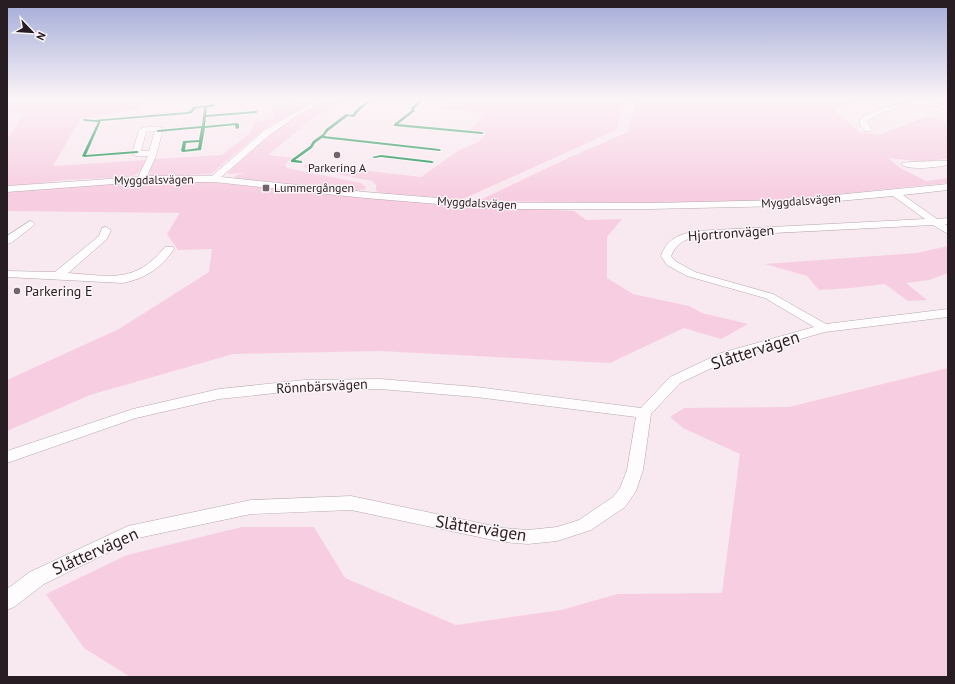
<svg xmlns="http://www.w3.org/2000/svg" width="955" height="684" font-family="'PT Sans',sans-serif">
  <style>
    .green { fill: #f7cee1 }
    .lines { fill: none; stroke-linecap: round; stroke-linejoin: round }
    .minor-casing { stroke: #b4a8ae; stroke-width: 1 }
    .minor { fill: #fefcfd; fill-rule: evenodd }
    .cycleway-casing { stroke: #fcf5f8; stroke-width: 2 }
    .cycleway { fill: #00873e; fill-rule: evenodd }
    .poi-dot { fill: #71646a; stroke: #fcf5f8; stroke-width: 1.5 }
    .labels { text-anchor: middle; stroke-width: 3; stroke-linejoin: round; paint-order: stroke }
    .far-poi-label { font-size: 12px; fill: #281d22; stroke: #fcf5f8 }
    .far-street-label { font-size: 12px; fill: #281d22; stroke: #fcf5f8 }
    .street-label { font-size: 14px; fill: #281d22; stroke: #fcf5f8 }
    .poi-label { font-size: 14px; fill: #281d22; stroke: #fcf5f8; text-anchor: start }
    .near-street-label { font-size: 17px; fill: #281d22; stroke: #fcf5f8 }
  </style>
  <rect width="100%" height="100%" fill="#f8e8ef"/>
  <path class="green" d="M 7,99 L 146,99 L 137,109 L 80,119 L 53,166 L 146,160 C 141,170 140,175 128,177 L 65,180 L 7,187 L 7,139 L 24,113 L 7,112 Z
    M 289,99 L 319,99 L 268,126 L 211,174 L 149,176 L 150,171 L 148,171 L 154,159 L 222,155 L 250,133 L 253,127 L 253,122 L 273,119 L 273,106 L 291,104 Z
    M 334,99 L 349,99 L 313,118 L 268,155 L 293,158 L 285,164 L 287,168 L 361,183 L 366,187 L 365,189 L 358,191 L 234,178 L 237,175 L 245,173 L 228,174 L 228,172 L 269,135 L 292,119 Z
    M 452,99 L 624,99 L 616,130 L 463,199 L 381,193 L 376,191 L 376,185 L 372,181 L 303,167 L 305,165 L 308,164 L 421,177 L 458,151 L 478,142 L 486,134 L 469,131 L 486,113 L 439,109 Z
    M 636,99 L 860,99 L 863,100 L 833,109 L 859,132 L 879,135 L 928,116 L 943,121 L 948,128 L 948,158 L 925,162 L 888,158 L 900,168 L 926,181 L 948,178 L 948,183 C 893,188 838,195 782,199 C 681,205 579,202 478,201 L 566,159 L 628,132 Z
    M 131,181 L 192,181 L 221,183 L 446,205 L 574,211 L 586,220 L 622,219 L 607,237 L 607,278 L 633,294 L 689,306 L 702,313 L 748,324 L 721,339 L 684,328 L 610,363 L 380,351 L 233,354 L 90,395 L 7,431 L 7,380 L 119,329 L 209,272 L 212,249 L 178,250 L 167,234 L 180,213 L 7,211 L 7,191 Z
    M 948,246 L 948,273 L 929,280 L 906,283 L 927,300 L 908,301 L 885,284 L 851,288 L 819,290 L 807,276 L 765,264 L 917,253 Z
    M 948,368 L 948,677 L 130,677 L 84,648 L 46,594 L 127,555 L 242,527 L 314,527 L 345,578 L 456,625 L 561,610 L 618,594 L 722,593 L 740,454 L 683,428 L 670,417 L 684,408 L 789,407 Z"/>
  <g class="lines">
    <g class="minor-casing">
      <path id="minor" d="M 321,99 L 329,99 L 300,114 L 271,134 L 221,177 L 365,192 L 499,203 L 650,203 L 784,200 L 948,184 L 948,190 L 903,195 L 937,219 L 948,218 L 948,224 L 945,224 L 948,226 L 948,234 L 933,225 L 695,237 C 683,240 676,244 671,256 L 675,261 L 695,272 L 773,294 L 826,324 L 948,309 L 948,317 L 825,332 L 731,359 L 680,383 L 651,414 L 643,470 L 636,491 L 625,507 L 591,530 L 557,541 L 528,544 L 503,542 L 351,510 L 251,514 L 138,538 L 44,584 L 14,607 L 7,610 L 7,589 L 30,572 L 128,526 L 251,500 L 351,496 L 503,528 L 528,530 L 557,527 L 579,520 L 613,497 L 620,488 L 627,470 L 636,417 L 476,397 L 380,389 L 305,390 L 219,399 L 136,418 L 7,463 L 7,451 L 133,409 L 219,389 L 305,380 L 380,379 L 476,387 L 641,408 L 670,377 L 721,353 L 814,327 L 765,298 L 687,276 L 667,265 L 661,256 C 667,239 678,235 695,231 L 925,219 L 893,196 L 784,206 L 650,209 L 499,209 L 365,198 L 214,182 L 141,182 L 7,192 L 7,186 L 138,177 L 148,156 L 136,156 L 132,154 L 139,130 C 144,126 158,125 163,129 L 156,156 L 147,176 L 212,176 L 265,130 L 296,112 ZM 155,131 L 149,151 L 141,151 L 146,132 Z
        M 912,99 L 920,99 L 948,106 L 948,110 C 940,108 931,105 923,104 C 910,103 877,112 867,122 L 872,129 L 871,131 L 865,131 L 860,125 L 860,119 C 876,107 895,105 914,102 Z
        M 948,161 L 948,165 C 938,167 908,171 901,164 C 904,161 940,161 948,161 Z
        M 30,221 L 33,222 L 35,224 L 33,226 L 11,243 L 7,244 L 7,236 Z
        M 106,227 L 111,230 L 107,239 L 68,273 C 111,276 135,284 165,247 L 173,247 L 174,249 C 162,267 145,279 123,283 L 7,277 L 7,271 L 55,272 L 99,236 L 102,228 Z"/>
    </g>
    <use href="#minor" class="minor"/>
    <g class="cycleway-casing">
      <path id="cycleway" d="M 370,99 L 373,99 L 360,110 L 354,117 L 348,116 L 328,131 L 324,136 L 439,149 L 441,150 L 440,151 L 322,138 L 315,143 L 312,148 L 295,160 L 302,161 L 302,163 L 291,162 L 291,160 L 310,146 L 313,141 L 323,134 L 326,129 L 346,114 L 352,115 L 357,109 Z
        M 421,99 L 424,99 L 414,109 L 415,111 L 398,124 L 482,132 L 484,133 L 482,134 L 394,126 L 394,124 L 412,110 L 411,108 Z
        M 214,104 L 215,106 L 207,107 L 206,115 L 256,111 L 258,112 L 256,113 L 206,117 L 205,126 L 237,123 L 239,124 L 239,128 L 236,129 L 235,125 L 205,128 L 201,150 L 183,152 L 181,151 L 183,141 L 199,140 L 201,128 L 158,132 L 156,131 L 158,130 L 202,126 L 204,107 L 195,109 L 192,113 L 187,114 L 101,121 L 86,155 L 137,151 L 139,152 L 137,153 L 84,157 L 82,156 L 98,122 L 85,121 L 83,120 L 84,119 L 94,120 L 187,112 L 190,111 L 193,107 ZM 199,142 L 198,148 L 185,150 L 186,143 Z
        M 381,155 L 432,161 L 434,162 L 432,163 L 381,157 L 374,158 L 372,157 Z"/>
    </g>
    <use href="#cycleway" class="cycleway"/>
  </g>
  <linearGradient id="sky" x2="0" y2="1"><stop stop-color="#a3abd7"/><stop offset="0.51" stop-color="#fcf5f8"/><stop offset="1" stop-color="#fcf5f8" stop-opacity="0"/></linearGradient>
  <rect width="955" height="195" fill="url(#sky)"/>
  <g class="poi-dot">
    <circle cx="337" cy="155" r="4"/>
    <rect x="262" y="184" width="8" height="8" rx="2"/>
    <circle cx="17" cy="291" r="4"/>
  </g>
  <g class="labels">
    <g class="far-poi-label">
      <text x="337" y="172">Parkering A</text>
      <text x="274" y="192" text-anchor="start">Lummergången</text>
    </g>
    <g class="far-street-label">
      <text transform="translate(154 180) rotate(-1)" y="4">Myggdalsvägen</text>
      <text transform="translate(801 201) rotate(-4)" y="4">Myggdalsvägen</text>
      <text transform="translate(477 203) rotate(3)" y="4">Myggdalsvägen</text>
    </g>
    <g class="street-label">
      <text transform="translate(731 233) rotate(-4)" y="5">Hjortronvägen</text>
      <text transform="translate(322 386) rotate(-3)" y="5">Rönnbärsvägen</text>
    </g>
    <g class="poi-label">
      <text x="25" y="296">Parkering E</text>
    </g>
    <g class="near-street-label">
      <text transform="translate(755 350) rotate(-18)" y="6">Slåttervägen</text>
      <text transform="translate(481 528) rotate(9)" y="6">Slåttervägen</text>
      <text transform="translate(95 551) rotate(-24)" y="6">Slåttervägen</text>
    </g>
  </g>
  <rect width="955" height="684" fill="none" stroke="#281d22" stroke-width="16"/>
  <g transform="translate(32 32) rotate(115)" stroke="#fcf5f8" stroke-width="3" paint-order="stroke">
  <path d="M0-3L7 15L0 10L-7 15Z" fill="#281d22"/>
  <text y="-6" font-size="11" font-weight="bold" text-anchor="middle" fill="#281d22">N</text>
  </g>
</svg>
